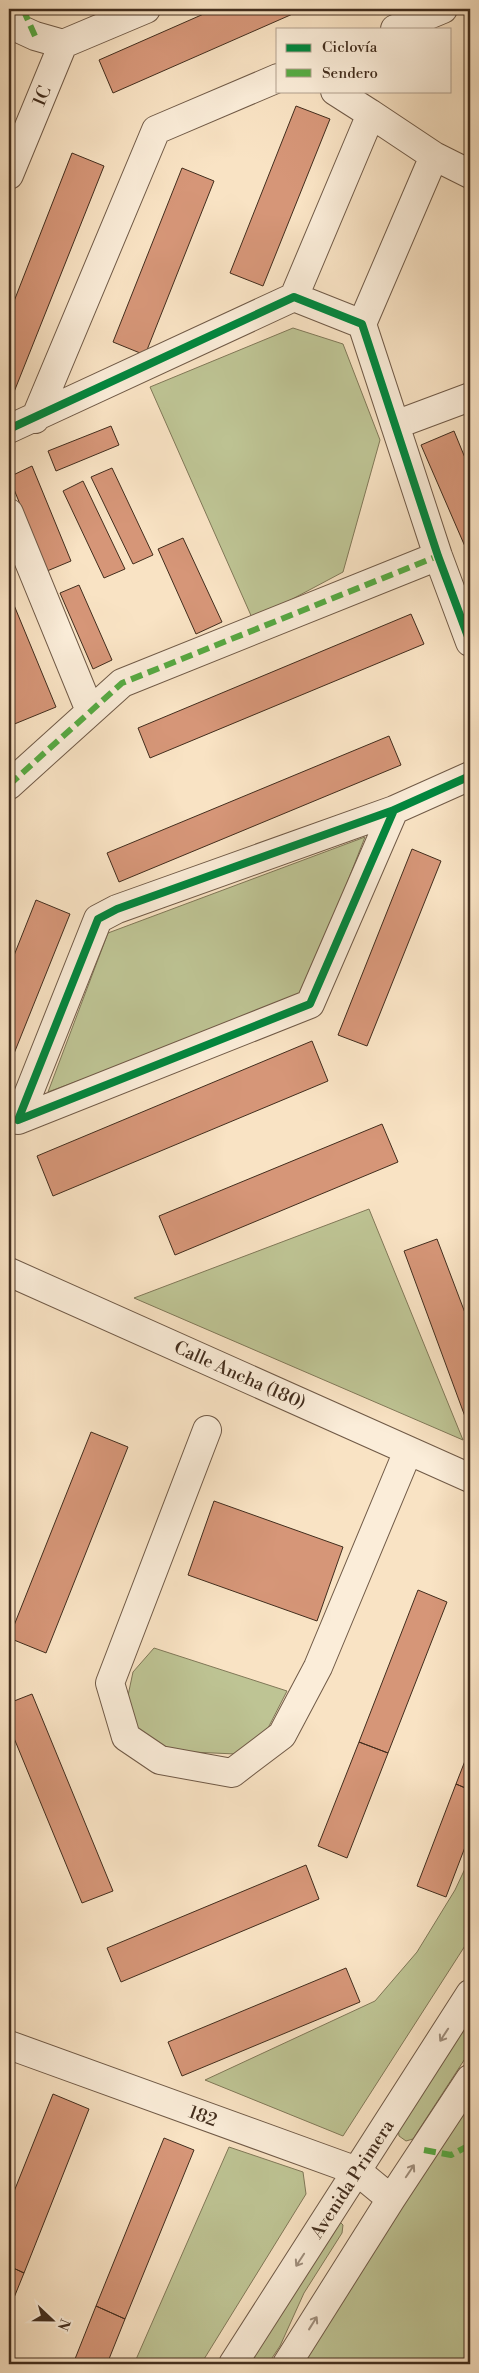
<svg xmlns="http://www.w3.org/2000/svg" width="479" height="2373" font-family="'Libre Bodoni',serif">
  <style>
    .green { fill: #bec494; stroke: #807858 }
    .building { fill: #d69678; stroke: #422d1d }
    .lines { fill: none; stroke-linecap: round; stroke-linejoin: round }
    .minor-casing { stroke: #705a47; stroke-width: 30 }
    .minor { stroke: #fbedd9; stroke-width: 28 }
    .quiet { stroke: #56ab43; stroke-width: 6; stroke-dasharray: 12 6; stroke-linecap: butt }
    .cycleway-casing { stroke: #fbedd9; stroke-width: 11 }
    .cycleway { stroke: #00873e; stroke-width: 8 }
    .oneway { stroke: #9e8d7b }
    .labels { text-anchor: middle; stroke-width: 4; stroke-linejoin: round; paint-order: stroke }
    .street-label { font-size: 18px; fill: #422d1d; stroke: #fbedd9 }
  </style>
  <rect width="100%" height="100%" fill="#f9e3c4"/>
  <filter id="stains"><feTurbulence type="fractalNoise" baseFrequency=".004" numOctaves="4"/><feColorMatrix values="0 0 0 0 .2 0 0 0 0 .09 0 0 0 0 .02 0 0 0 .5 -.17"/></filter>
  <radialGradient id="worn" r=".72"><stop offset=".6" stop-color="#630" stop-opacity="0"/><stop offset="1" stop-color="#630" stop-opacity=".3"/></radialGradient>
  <path class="green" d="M 293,328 L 343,344 L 380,440 L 343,572 L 253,620 L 150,387 Z
    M 365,837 L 302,998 L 48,1092 L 108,933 Z
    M 369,1209 L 463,1440 L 134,1298 Z
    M 154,1648 L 287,1691 L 267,1730 L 236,1754 L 168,1751 L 136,1732 L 126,1705 L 133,1672 Z
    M 470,1858 L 470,1938 L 343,2136 L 205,2080 L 375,2001 L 417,1952 L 455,1890 Z
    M 470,2016 L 470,2051 L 418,2131 L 413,2139 L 406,2141 L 399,2136 L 398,2127 Z
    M 470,2092 L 470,2364 L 294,2364 Z
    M 229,2147 L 303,2172 L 306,2194 L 201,2364 L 134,2364 Z
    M 339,2221 L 343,2225 L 342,2233 L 304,2293 L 280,2346 L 268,2364 L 246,2364 Z"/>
  <path class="building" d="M 215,9 L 304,9 L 113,93 L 99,60 Z
    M 296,106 L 330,119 L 263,286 L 230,273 Z
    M 72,153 L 104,166 L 12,397 L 9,396 L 9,314 Z
    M 182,168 L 214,181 L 145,355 L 113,342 Z
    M 111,426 L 119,445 L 56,471 L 48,451 Z
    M 454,431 L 470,470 L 470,558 L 421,445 Z
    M 32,466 L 71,561 L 47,571 L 9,477 Z
    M 112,468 L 153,555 L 133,564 L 91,477 Z
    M 83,481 L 125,569 L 104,578 L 63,491 Z
    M 183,538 L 222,622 L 196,634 L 158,549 Z
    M 79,585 L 112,660 L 93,669 L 60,593 Z
    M 9,593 L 56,707 L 12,725 L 9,717 Z
    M 411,614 L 424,644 L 150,758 L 138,728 Z
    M 389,736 L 401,765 L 119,882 L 107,853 Z
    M 412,849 L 441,861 L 367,1046 L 338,1035 Z
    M 36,900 L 70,914 L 9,1066 L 9,968 Z
    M 312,1041 L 328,1081 L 53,1196 L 37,1156 Z
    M 382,1124 L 398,1162 L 175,1255 L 159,1216 Z
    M 437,1239 L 470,1326 L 470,1421 L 467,1422 L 404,1251 Z
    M 91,1432 L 128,1447 L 46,1653 L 9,1638 Z
    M 214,1501 L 343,1547 L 317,1621 L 188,1575 Z
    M 418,1590 L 447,1602 L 388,1753 L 359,1742 Z
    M 32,1694 L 113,1891 L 82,1903 L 9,1726 L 9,1703 Z
    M 359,1742 L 388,1753 L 347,1858 L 318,1846 Z
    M 470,1748 L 470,1790 L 456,1784 Z
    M 456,1784 L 470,1790 L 470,1834 L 446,1897 L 417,1886 Z
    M 306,1865 L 319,1899 L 121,1982 L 107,1948 Z
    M 346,1968 L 360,2002 L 182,2076 L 168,2042 Z
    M 53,2094 L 89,2109 L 24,2273 L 9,2266 L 9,2204 Z
    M 164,2138 L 194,2150 L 125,2319 L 96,2306 Z
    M 9,2266 L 24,2273 L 9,2310 Z
    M 96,2306 L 125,2319 L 107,2364 L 73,2364 Z"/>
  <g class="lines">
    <g class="minor-casing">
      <path id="minor" d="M 9,24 L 35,36 L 63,44 L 146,9
        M 395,29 L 443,9
        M 335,91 L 371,114
        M 470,174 L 434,156 L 362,324 L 438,556 L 470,642
        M 9,175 L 63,44
        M 294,297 L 371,114 L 434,156
        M 35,419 L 156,130 L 278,78
        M 395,425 L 470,397
        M 9,429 L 294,297 L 362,324
        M 9,513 L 90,711
        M 9,785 L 122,683 L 438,556
        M 394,810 L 310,1004 L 18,1120 L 98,919 L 117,909 L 394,810 L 470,776
        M 9,1272 L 470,1478
        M 207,1430 L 110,1683 L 126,1737 L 160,1760 L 232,1773 L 282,1735 L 318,1667 L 408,1451
        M 9,2045 L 357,2171 L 391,2199
        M 233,2364 L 470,1994
        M 287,2364 L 391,2199 L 470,2079"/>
    </g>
    <use href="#minor" class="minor"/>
    <path class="quiet" d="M 23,9 L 35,36
      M 9,785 L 122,683 L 438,556
      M 424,2150 L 451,2155 L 470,2145"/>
    <g class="cycleway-casing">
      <path id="cycleway" d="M 9,429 L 294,297 L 362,324 L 438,556 L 470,642
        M 394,810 L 310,1004 L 18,1120 L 98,919 L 117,909 L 394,810 L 470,776"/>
    </g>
    <use href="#cycleway" class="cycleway"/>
  </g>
  <defs><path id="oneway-shaft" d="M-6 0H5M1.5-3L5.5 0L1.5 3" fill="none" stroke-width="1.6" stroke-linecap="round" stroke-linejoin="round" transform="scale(1.25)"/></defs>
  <g class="oneway">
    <use href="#oneway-shaft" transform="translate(444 2035) rotate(123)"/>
    <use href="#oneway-shaft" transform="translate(410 2171) rotate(-56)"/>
    <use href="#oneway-shaft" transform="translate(300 2260) rotate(123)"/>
    <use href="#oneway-shaft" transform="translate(313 2323) rotate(-58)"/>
  </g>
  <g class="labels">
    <g class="street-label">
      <text transform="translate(42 96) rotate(-67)" y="6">1C</text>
      <text transform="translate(240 1375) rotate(24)" y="6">Calle Ancha (180)</text>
      <text transform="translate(203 2116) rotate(20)" y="6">182</text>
      <text transform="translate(352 2179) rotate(-57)" y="6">Avenida Primera</text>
    </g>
  </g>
  <rect width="479" height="2373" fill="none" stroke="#f9e3c4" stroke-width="30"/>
  <rect x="10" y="10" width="459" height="2353" fill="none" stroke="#422d1d" stroke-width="2.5"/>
  <rect x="15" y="15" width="449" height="2343" fill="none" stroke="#422d1d"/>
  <rect x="276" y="28" width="175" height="65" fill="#fbedd9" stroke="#b1a08e"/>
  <rect x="286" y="44" width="25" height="8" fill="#00873e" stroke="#b1a08e"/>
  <text x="322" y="52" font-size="15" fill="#422d1d">Ciclovía</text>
  <rect x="286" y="69" width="25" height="8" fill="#56ab43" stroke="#b1a08e"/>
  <text x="322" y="78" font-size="15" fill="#422d1d">Sendero</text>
  <g transform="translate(52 2320) rotate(112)" stroke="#fbedd9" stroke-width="4" paint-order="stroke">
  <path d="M0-4L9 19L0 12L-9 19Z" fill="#422d1d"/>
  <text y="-8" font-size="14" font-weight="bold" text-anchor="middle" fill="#422d1d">N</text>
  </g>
  <rect width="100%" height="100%" filter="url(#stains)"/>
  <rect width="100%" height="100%" fill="url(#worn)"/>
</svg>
